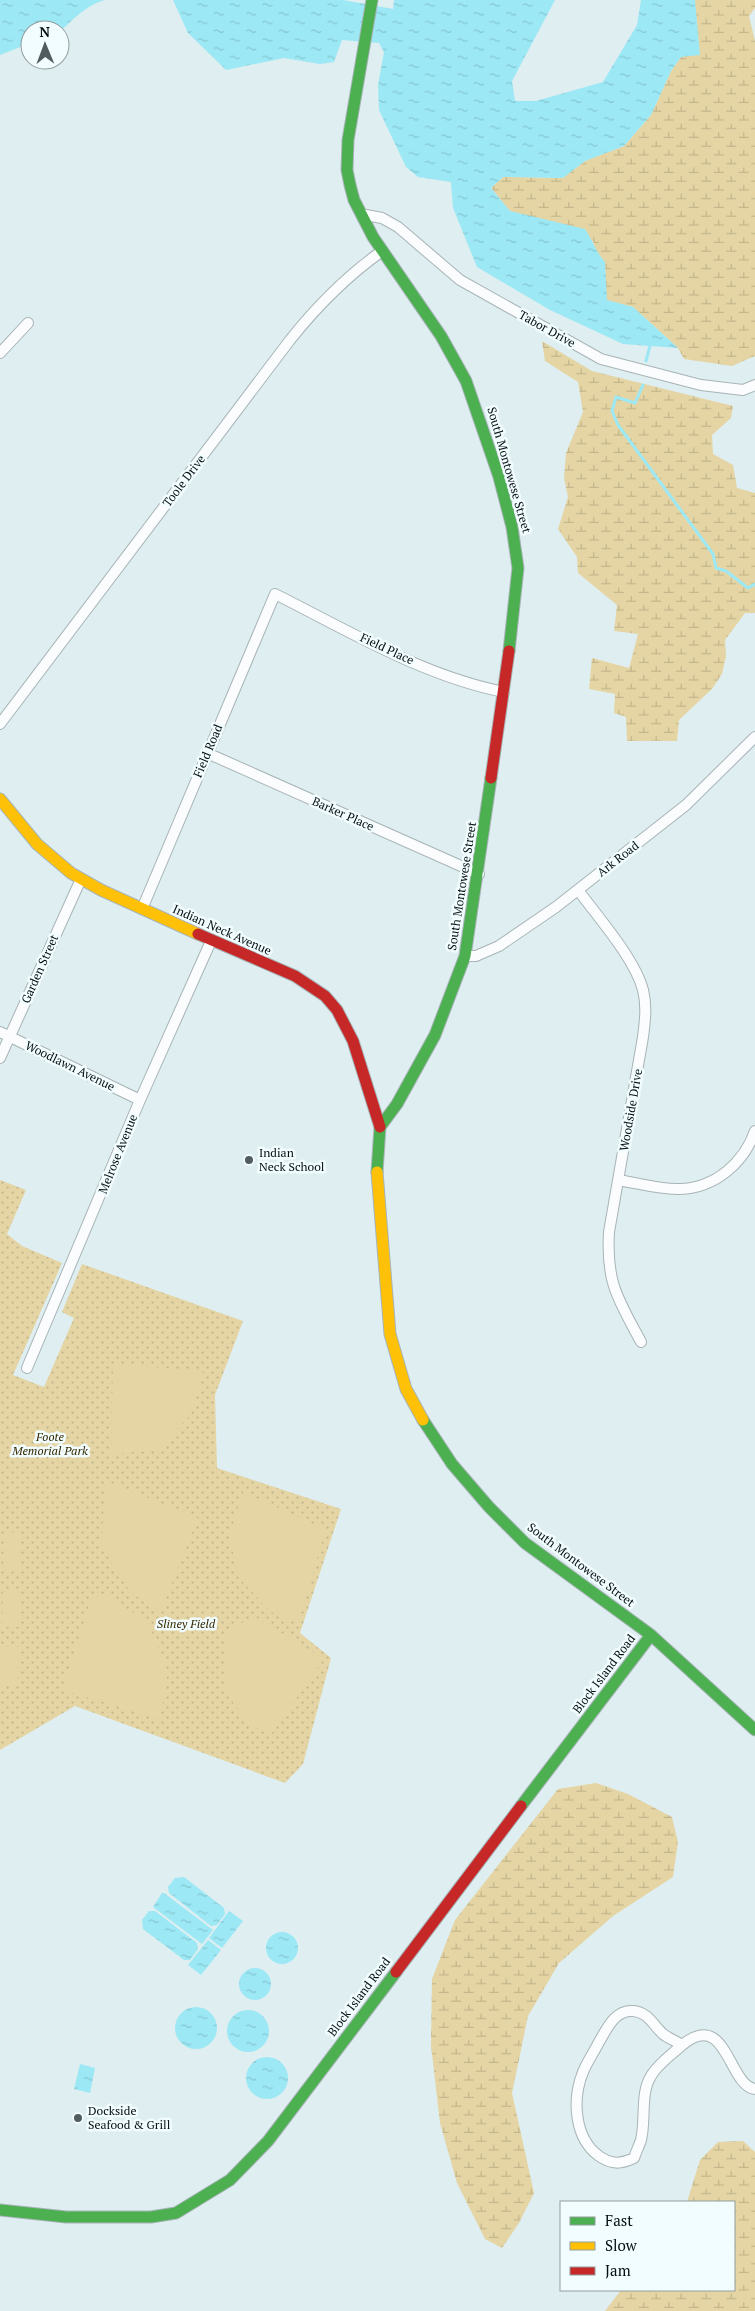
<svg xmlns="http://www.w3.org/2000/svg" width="755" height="2311" font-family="'PT Serif',serif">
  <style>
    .wetland { fill: url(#wetland-marsh) }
    .park { fill: url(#park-dots) }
    .pitch { fill: #e5d5a4 }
    .water { fill: url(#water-ripples) }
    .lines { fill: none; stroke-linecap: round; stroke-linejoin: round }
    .stream { stroke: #9ce8f5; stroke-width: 3 }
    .street-casing { stroke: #a8b4b7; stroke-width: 12 }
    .fast-casing { stroke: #a8b4b7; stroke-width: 13 }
    .slow-casing { stroke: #a8b4b7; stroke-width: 13 }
    .jam-casing { stroke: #a8b4b7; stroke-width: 13 }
    .street { stroke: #fafcfd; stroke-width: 10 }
    .fast { stroke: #4caf50; stroke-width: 11 }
    .slow { stroke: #ffc107; stroke-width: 11 }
    .jam { stroke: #c62828; stroke-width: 11 }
    .poi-dot { fill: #515c5f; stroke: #f1fdff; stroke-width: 2 }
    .labels { text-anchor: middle; stroke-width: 5; stroke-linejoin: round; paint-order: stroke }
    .street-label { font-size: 12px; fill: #050e10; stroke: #f1fdff }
    .poi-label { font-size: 12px; fill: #050e10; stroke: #f1fdff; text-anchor: start }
    .park-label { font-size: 12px; font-style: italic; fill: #382800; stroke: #f1fdff }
  </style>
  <defs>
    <pattern id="wetland-marsh" width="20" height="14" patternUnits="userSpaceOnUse" patternTransform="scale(1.25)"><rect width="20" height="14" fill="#e5d5a4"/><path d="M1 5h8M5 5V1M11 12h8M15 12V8" fill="none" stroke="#c3b68c"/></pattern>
    <pattern id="park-dots" width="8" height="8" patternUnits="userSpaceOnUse" patternTransform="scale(1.25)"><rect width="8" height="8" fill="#e5d5a4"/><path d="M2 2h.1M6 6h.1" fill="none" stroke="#c3b68c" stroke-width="1.8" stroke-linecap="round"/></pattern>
    <pattern id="water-ripples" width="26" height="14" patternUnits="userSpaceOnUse" patternTransform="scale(1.25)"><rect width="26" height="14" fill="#9ce8f5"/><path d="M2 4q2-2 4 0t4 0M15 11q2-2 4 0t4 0" fill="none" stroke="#85c6d1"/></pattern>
  </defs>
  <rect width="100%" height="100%" fill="#deeef1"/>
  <path class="wetland" d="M 695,0 L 755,0 L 755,8 L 749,16 L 755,41 L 755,356 L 732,366 L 684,359 L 678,348 L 633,307 L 606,300 L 605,262 L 595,251 L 593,241 L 510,211 L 491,188 L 503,177 L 563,178 L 585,161 L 624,146 L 651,115 L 671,71 L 681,57 L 694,9 Z
    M 542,341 L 592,371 L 733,406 L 731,418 L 712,435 L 713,454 L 733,465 L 737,488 L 755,493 L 755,613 L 745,613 L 725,640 L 726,656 L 722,674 L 712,689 L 679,720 L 677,741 L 627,741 L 626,717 L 614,713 L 615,694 L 589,689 L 592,658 L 629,668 L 638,634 L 614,631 L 617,605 L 578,573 L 577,557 L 558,529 L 568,497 L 564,478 L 566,453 L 583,412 L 578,382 L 545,361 Z
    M 596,1783 L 628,1794 L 672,1817 L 678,1842 L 673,1877 L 613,1916 L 559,1963 L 528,2016 L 512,2093 L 534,2193 L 519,2223 L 502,2248 L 485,2239 L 457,2183 L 440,2123 L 431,2045 L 432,1979 L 455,1920 L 558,1789 Z
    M 743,2141 L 755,2152 L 755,2311 L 605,2311 L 621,2290 L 734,2290 L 734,2202 L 687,2202 L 700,2160 L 718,2142 Z"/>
  <path class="park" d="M 0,1180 L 26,1190 L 7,1234 L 22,1246 L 62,1263 L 13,1375 L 44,1387 L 74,1318 L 62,1312 L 82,1264 L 243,1321 L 215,1395 L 217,1468 L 341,1509 L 300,1633 L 331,1658 L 303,1764 L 285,1783 L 75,1706 L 0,1750 Z"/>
  <path class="pitch" d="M 113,1363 L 203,1372 L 191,1414 L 158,1450 L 111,1454 Z
    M 106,1481 L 198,1518 L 161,1611 L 131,1593 L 101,1546 Z
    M 243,1492 L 326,1530 L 298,1623 L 271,1612 L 239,1578 L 229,1536 Z
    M 4,1532 L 21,1533 L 20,1570 L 3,1569 Z
    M 3,1589 L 20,1590 L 19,1627 L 2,1627 Z
    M 105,1594 L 148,1623 L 168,1671 L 160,1719 L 62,1690 L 91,1599 Z
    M 254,1616 L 324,1659 L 270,1736 L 246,1721 L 225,1691 L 226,1632 Z
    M 1,1647 L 19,1647 L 18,1684 L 1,1684 Z"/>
  <path class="water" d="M 0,0 L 105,0 C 88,4 72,20 60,32 L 60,30 L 30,30 L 30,43 L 0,55 Z
    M 173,0 L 343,0 L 393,9 L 394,0 L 555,0 L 512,81 L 515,101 L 536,101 L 603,82 L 637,25 L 641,0 L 695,0 L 700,55 L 681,57 L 671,71 L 651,115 L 624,146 L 585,161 L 563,178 L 503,177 L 491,188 L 510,211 L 585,229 C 593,241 596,252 605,262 L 607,300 L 633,307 L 678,348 L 623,344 L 550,310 L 477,267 L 453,208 L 451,182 L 418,177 L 406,167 L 379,110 L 378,85 L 384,52 L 379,43 L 342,40 L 334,62 L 320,64 L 284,58 L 226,70 L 188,33 Z
    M 184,1877 L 224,1908 L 225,1914 L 217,1925 L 211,1926 L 169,1893 L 168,1887 L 175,1878 Z
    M 162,1893 L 164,1893 L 213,1930 L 202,1944 L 153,1907 Z
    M 149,1911 L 155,1911 L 197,1943 L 198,1949 L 190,1960 L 184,1960 L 143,1929 L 142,1920 Z
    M 229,1911 L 243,1921 L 222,1948 L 209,1938 Z
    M266 1948a16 16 0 1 1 32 0a16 16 0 1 1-32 0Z
    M 208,1940 L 221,1950 L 201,1975 L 188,1965 Z
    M239 1984a16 16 0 1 1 32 0a16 16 0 1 1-32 0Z
    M175 2028a21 21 0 1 1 42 0a21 21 0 1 1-42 0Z
    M227 2031a21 21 0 1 1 42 0a21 21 0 1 1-42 0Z
    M246 2078a21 21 0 1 1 42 0a21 21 0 1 1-42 0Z
    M 80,2064 L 95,2068 L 90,2093 L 74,2089 Z"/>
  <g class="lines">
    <path class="stream" d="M 646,361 L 651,342
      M 643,385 L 635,403 L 616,397 L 612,411 L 618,425 L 713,554 L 716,568 L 726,571 L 748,588 L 755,584"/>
    <g class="street-casing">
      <path id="street" d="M 361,214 L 382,218 L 398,227 L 460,280 L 601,359 L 701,385 L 743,390 L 755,385
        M 0,353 L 28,323
        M 0,724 L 290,340 C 317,306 347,276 382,251
        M 207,753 L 479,874
        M 578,890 C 598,917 635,959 643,990 C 647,1006 645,1021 643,1037 L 609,1232 C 606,1283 618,1299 641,1342
        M 142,909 L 275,594 C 349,631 423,676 504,692
        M 465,956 L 476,956 L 499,946 L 556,907 L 686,805 L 755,737
        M 0,1032 L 140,1100
        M 0,1058 L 81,879
        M 618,1180 C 638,1183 660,1190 680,1189 C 715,1188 744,1163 755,1131
        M 27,1368 L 140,1100 L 211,941
        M 682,2045 C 676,2041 668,2038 663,2034 C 653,2025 648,2012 633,2011 C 614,2010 607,2029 599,2042 C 594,2052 587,2062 583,2072 C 572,2099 574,2138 599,2156 C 612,2165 621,2164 634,2158 C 636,2152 639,2146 641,2140 C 646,2120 640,2093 651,2076 C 657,2065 671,2055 681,2046 C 727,2007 728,2086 755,2089"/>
    </g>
    <g class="fast-casing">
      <path id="fast" d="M 372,0 L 348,140 L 347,170 L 350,185 L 354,200 L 373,237 L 441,336 L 466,381 L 499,477 L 512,527 L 518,568 L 509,651
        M 377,1172 L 380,1127 L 397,1104 L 435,1035 L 465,956 L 491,778
        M 423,1420 L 452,1464 L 489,1507 L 525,1543 L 651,1635 L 755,1730
        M 521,1806 L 651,1635
        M 0,2210 L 66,2217 L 151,2217 L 176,2213 L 230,2180 L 268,2141 L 396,1972"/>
    </g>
    <g class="slow-casing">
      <path id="slow" d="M 0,799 L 37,844 L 71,873 L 101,890 L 198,934
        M 377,1172 L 390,1334 L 406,1389 L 423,1420"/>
    </g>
    <g class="jam-casing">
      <path id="jam" d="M 491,778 L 509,651
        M 198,934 L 295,976 L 325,996 L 337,1010 L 353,1041 L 380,1127
        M 396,1972 L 521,1806"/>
    </g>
    <use href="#street" class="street"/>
    <use href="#fast" class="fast"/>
    <use href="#slow" class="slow"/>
    <use href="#jam" class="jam"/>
  </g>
  <g class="poi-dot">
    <circle cx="249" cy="1160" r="5"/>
    <circle cx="78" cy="2118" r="5"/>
  </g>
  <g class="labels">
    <g class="street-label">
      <text transform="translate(547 329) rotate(29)" y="4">Tabor Drive</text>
      <text transform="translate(509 470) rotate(74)" y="4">South Montowese Street</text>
      <text transform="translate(184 481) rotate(-53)" y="4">Toole Drive</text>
      <text transform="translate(387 649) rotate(25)" y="4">Field Place</text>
      <text transform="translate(208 751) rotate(-67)" y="4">Field Road</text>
      <text transform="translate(343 814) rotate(24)" y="4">Barker Place</text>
      <text transform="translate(618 859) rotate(-38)" y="4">Ark Road</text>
      <text transform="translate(462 886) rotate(-81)" y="4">South Montowese Street</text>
      <text transform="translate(222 930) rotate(24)" y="4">Indian Neck Avenue</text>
      <text transform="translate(40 969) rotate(-66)" y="4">Garden Street</text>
      <text transform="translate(70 1066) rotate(26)" y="4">Woodlawn Avenue</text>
      <text transform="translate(631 1110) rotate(-80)" y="4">Woodside Drive</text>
      <text transform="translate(118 1154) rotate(-68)" y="4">Melrose Avenue</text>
      <text transform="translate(581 1565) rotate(37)" y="4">South Montowese Street</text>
      <text transform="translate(604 1674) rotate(-53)" y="4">Block Island Road</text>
      <text transform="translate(359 1997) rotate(-53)" y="4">Block Island Road</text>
    </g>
    <g class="poi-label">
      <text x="259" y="1157">Indian<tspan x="259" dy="14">Neck School</tspan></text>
      <text x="88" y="2115">Dockside<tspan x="88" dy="14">Seafood &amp; Grill</tspan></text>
    </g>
    <g class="park-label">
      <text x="50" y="1441">Foote<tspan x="50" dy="14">Memorial Park</tspan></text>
      <text x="186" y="1628">Sliney Field</text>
    </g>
  </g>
  <rect x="560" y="2201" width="175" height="90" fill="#f1fdff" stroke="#939d9f"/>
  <rect x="570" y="2217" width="25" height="8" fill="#4caf50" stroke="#939d9f"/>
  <text x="605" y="2226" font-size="15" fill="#050e10">Fast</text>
  <rect x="570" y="2242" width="25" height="8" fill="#ffc107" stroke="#939d9f"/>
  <text x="605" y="2251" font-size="15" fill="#050e10">Slow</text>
  <rect x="570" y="2267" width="25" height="8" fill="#c62828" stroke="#939d9f"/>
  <text x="605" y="2276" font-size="15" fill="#050e10">Jam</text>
  <g transform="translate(45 45) rotate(359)"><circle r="24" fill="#f1fdff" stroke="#939d9f"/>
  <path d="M0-4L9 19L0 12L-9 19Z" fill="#515c5f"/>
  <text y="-8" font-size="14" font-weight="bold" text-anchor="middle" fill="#050e10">N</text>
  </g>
</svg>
